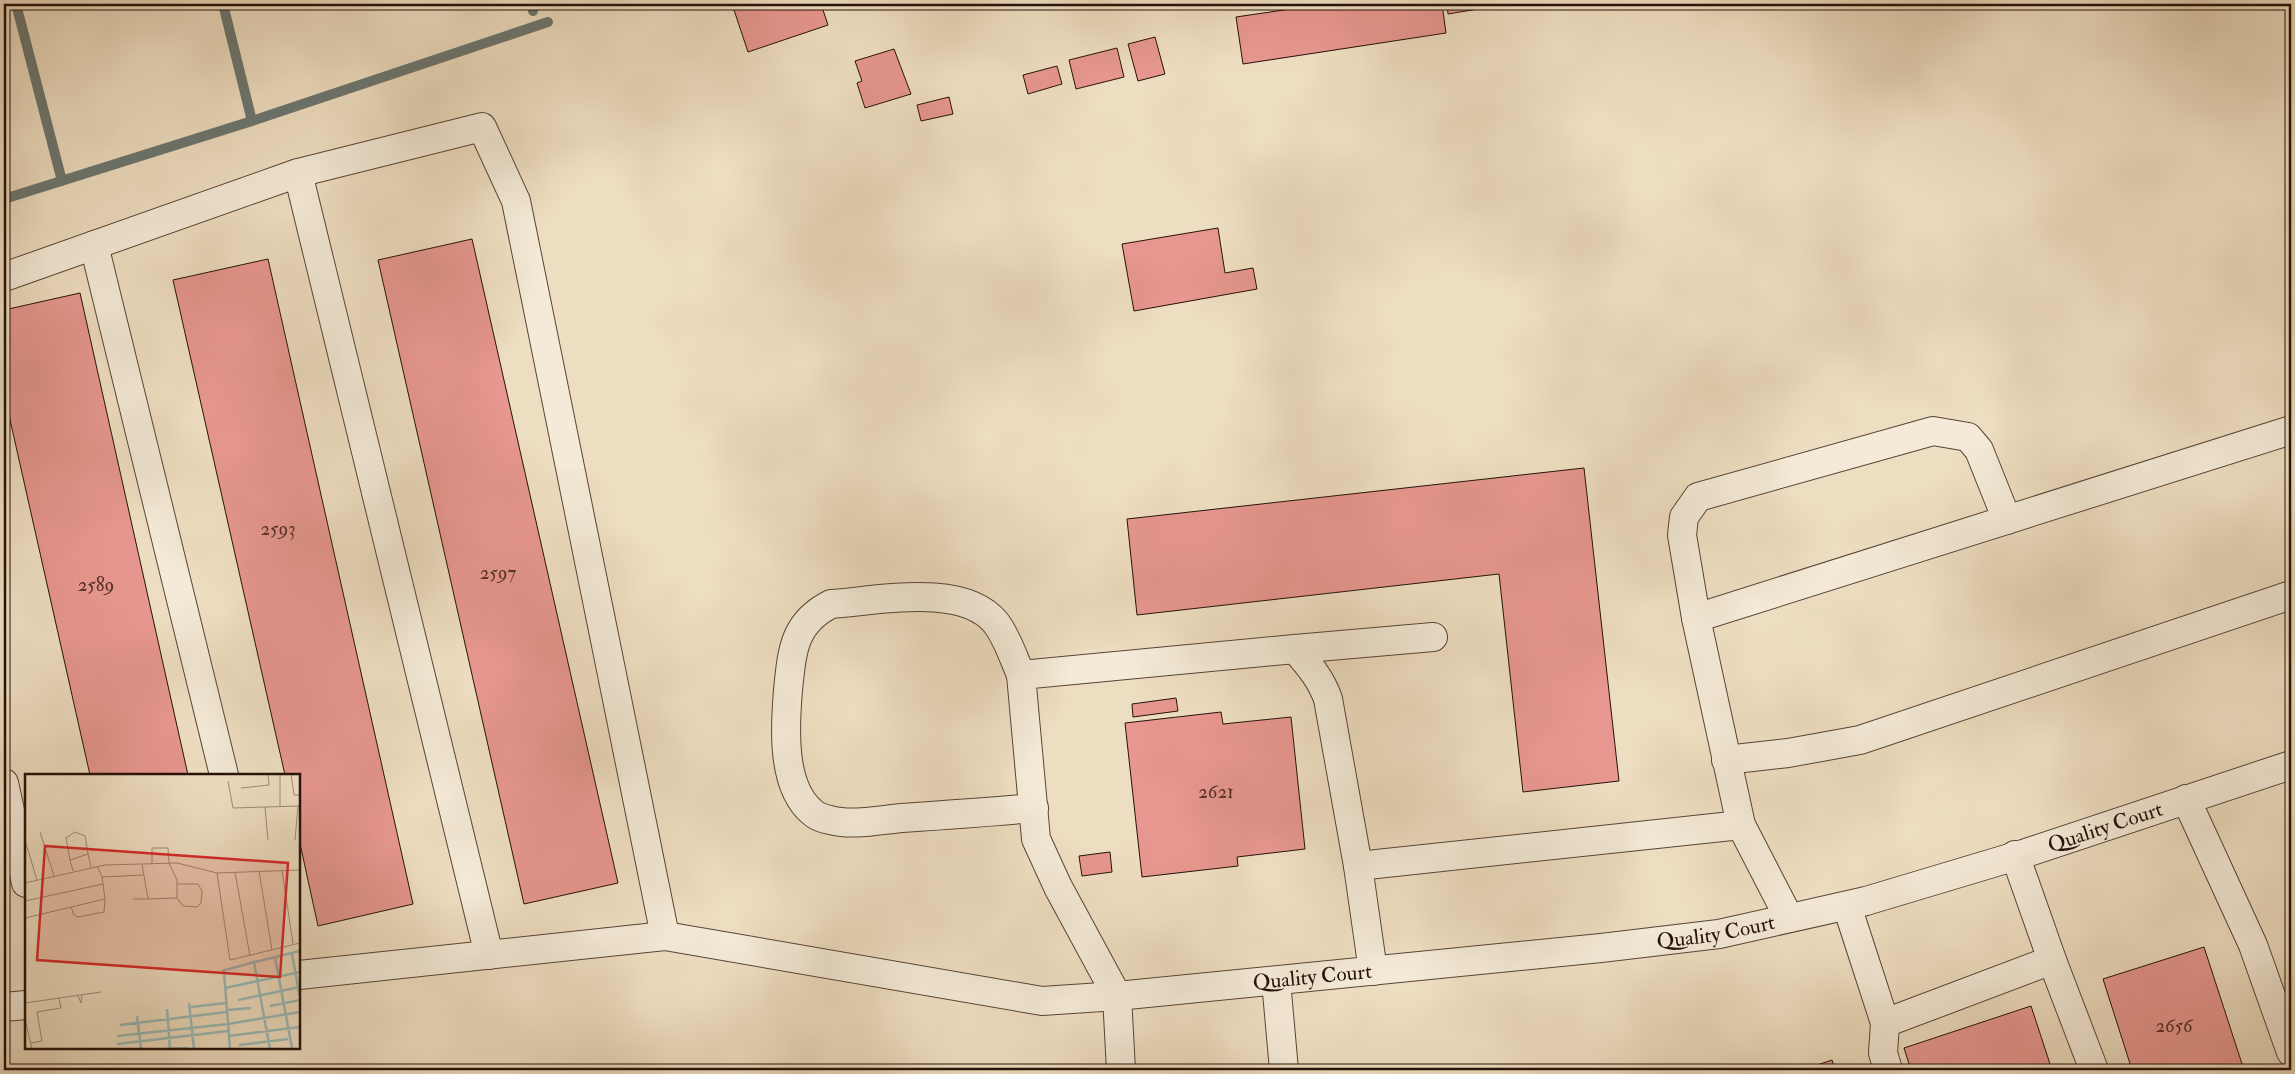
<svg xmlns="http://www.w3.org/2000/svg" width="2295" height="1074" font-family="'IM FELL Double Pica',serif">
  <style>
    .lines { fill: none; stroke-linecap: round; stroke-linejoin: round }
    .stream { stroke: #6c7772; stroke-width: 10 }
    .building { fill: #e7978f; stroke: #25110a }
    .minor-casing { stroke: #574438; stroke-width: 30 }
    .minor { stroke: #f4ead7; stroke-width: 28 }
    .labels { text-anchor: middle; stroke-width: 4.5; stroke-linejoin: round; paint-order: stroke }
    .number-label { font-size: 19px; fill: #56322b }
    .street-label { font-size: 21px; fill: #25110a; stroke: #f4ead7 }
    .inset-river { fill: none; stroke: #9bbbb8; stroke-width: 2.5 }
    .inset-road { fill: none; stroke: #9e8c78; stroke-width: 1 }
    .view { fill: #d62828; fill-opacity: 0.15; stroke: #d62828; stroke-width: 2.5 }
    .inset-edge { fill: none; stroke: #25110a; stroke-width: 2.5 }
  </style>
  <rect width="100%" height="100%" fill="#eedec1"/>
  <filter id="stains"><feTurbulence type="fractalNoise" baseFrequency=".004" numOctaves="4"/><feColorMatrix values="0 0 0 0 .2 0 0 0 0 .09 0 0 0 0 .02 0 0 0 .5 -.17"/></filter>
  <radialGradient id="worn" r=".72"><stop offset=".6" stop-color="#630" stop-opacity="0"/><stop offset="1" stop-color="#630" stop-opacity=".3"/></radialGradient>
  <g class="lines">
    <path class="stream" d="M 16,4 L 62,181
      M 223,4 L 252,121 L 548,22
      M 532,4 L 533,11
      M 4,199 L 252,121"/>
  </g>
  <path class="building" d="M 732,4 L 821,4 L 828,25 L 748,52 Z
    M 1325,4 L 1442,4 L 1446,33 L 1243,64 L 1236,17 Z
    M 1447,4 L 1477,4 L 1478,9 L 1448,14 Z
    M 1155,37 L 1165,74 L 1138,81 L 1128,44 Z
    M 1117,48 L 1124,77 L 1076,89 L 1069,60 Z
    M 894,49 L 911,94 L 865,108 L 857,83 L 862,81 L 855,61 Z
    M 1057,66 L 1062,84 L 1028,94 L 1023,75 Z
    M 949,97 L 953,114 L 921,121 L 917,105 Z
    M 1218,228 L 1225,273 L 1253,268 L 1257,289 L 1134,311 L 1122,244 Z
    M 472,239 L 618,883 L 524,904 L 378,260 Z
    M 268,259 L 413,904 L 318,926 L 299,839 L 299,775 L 285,775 L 173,280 Z
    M 80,293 L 188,775 L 90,775 L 4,393 L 4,310 Z
    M 1584,468 L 1619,781 L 1523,792 L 1499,574 L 1137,615 L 1127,519 Z
    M 1176,698 L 1178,711 L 1133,717 L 1132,704 Z
    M 1221,712 L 1223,724 L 1291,717 L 1305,849 L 1237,857 L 1238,866 L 1142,877 L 1125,723 Z
    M 1110,852 L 1112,872 L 1082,876 L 1079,856 Z
    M 2204,947 L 2244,1070 L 2132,1070 L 2103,979 Z
    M 2291,955 L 2291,972 L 2286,957 Z
    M 2031,1006 L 2052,1070 L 1911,1070 L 1904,1048 Z
    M 1832,1060 L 1835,1070 L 1802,1070 Z"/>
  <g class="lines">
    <g class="minor-casing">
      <g id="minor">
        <path d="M 298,173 L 489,955"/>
        <path d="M 94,245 L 224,775"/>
        <path d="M 4,277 L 298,173 L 482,127 L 516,201 L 665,936"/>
        <path d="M 1696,618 L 1682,535 L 1684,517 L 1698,497 L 1933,431 L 1968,437 L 1979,450 L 2007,520"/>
        <path d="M 1021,675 C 1014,659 1007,637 996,623 C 963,582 877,601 831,604 C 793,623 792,652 788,690 C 785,726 781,786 812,812 C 816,816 825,819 830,820 C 852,826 879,820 902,818 C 946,815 990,812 1034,808"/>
        <path d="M 1726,760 L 1788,753 L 1860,740 L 2291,595"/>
        <path d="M 4,783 L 26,883"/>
        <path d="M 2186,799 L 2253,945 L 2291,1052"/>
        <path d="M 1741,825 L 1696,618 L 2291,430"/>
        <path d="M 1358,866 L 1741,825 L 1789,918"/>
        <path d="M 1847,906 L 1885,1023 L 2052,960 L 2015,855"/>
        <path d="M 2052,960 L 2094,1070"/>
        <path d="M 1373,971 L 1358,866 L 1328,699 C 1321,679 1309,665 1295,649 L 1433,637"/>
        <path id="s1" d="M 299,975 L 665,936 L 1042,1001 L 1117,996 L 1601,948 L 1719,934 L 1866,901 L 2023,854 L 2291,765"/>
        <path d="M 1276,981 L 1284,1070"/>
        <path d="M 4,1007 L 26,1005"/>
        <path d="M 1885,1023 L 1883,1053 L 1888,1070"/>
        <path d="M 1121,1070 L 1117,996 L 1058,887 L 1036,839 L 1021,675 L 1295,649"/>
      </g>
    </g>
    <use href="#minor" class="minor"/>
  </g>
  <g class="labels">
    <g class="number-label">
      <text x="278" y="535">2593</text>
      <text x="498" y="579">2597</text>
      <text x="96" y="591">2589</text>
      <text x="1216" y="798">2621</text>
      <text x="2174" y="1032">2656</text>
    </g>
    <g class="street-label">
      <text dy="7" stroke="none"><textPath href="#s1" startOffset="1832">Quality Court</textPath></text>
      <text dy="7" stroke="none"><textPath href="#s1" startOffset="1428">Quality Court</textPath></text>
      <text dy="7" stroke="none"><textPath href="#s1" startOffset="1022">Quality Court</textPath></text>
    </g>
  </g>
  <g transform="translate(25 774)">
    <rect width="275" height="275" fill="#eedec1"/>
    <path class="inset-river" d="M 267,180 L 275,224M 250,183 L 267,274M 230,188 L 275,177M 197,197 L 229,188 L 245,275M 199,198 L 205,275M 200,214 L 275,198M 213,226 L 275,213M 164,229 L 169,275M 245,232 L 275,226M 166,233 L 201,229M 142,235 L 145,275M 202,236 L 226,234M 112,242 L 116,275M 203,250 L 275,238M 95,251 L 202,238M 92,262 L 203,250M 204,262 L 275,253M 92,270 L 203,257M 214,271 L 263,265M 140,275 L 163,274"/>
    <path class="inset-road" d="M 78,0 L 98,0M 266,0 L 269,21 L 275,21M 203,7 L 208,34 L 275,32M 216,14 L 244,11 L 243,0M 240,33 L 243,66M 255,33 L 255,0M 15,58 L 29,102M 0,66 L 12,106M 270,66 L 273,32M 45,86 L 41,64 L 50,58 L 60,62 L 63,80M 72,92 L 77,103 L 118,101M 257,96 L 268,170M 48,97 L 45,86 L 63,80 L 66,93M 234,97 L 247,176M 210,98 L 225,182M 192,99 L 205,186 L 275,169M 0,109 L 80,91 L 152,89 L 192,99 L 275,96M 152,110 L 173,110 L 177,117 L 176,129 L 172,133 L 158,132 L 152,124M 108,125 L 123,125 L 117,90M 123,125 L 152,124 L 152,106 L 144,89 L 143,74 L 127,74 L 127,89M 0,127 L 78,110M 46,133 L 49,141 L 53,143 L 79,138 L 80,125M 0,144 L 80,125 L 77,103M 53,222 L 56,229 L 57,221M 0,229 L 76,218M 0,245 L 7,275M 6,269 L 17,267 L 12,238 L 36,234 L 34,224"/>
    <path class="view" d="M 20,72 L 263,89 L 255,203 L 12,186 Z"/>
    <rect width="275" height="275" class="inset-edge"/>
  </g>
  <rect width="2295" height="1074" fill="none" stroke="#eedec1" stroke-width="20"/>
  <rect x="5" y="5" width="2285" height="1064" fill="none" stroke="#25110a" stroke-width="2.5"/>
  <rect x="10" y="10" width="2275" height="1054" fill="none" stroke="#25110a"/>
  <rect width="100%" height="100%" filter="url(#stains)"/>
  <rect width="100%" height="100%" fill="url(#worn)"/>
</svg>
